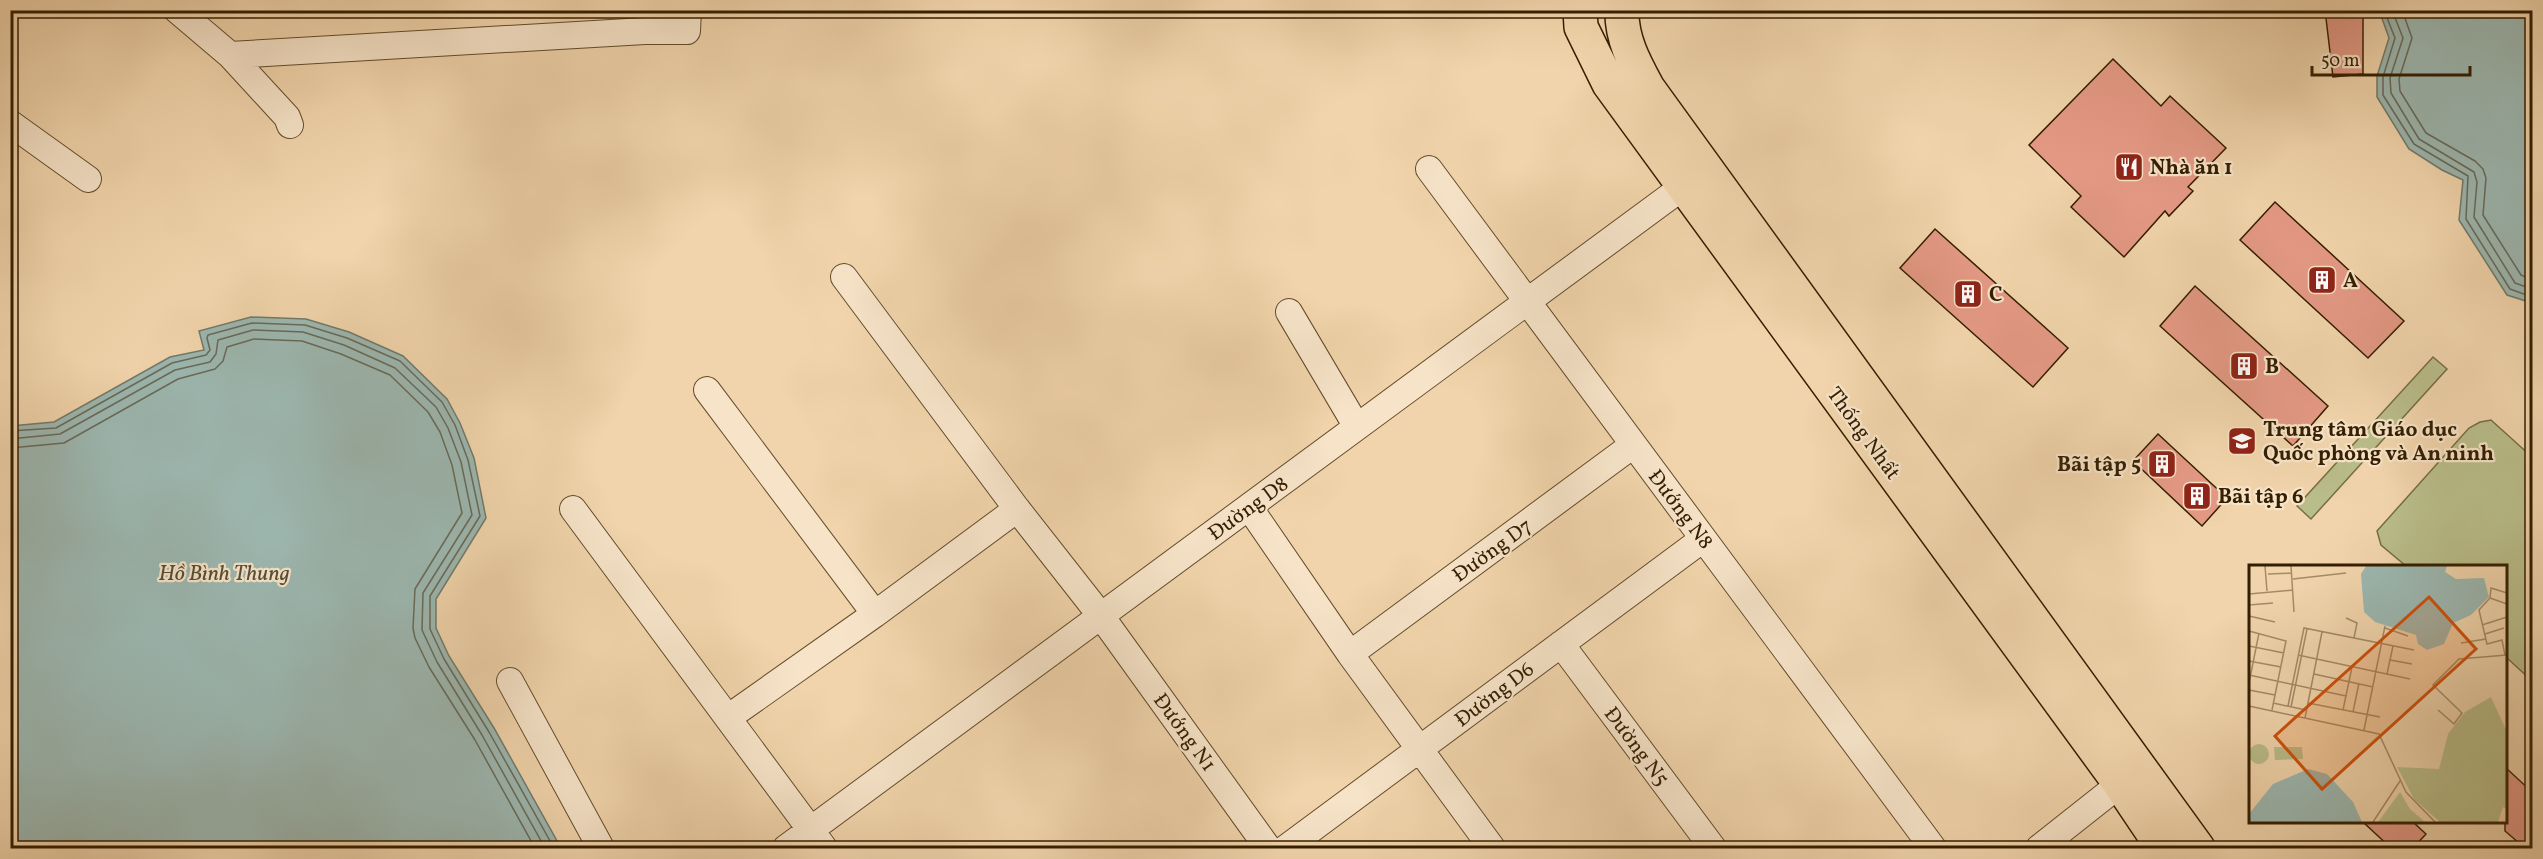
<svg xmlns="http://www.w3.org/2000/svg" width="2543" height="859" font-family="Vollkorn,serif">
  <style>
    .grass { fill: #b9bd89; stroke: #766e44; stroke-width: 1.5 }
    .water { fill: #9cb7b0; stroke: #727a6a; stroke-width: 1.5 }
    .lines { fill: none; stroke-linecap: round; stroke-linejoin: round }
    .shore { stroke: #686a58; stroke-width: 1.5 }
    .building { fill: #e49985; stroke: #341e00; stroke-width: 1.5 }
    .minor-casing { stroke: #634c2b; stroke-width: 28 }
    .major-casing { stroke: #341e00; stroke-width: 36 }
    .minor { stroke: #f6e3c8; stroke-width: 26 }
    .major { stroke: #f1d4ab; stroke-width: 33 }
    .labels { text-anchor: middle; stroke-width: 4.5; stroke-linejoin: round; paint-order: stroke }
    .poi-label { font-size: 21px; font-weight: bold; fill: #341e00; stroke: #f6e3c8; text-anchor: start }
    .street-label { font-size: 21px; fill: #341e00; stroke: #f6e3c8 }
    .water-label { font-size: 22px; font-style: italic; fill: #534c35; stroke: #f6e3c8 }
    .inset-road { fill: none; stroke: #a58b67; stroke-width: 1.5 }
    .view { fill: #cd500a; fill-opacity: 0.15; stroke: #cd500a; stroke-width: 3 }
    .inset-edge { fill: none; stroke: #341e00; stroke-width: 3 }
  </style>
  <rect width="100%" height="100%" fill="#f1d4ab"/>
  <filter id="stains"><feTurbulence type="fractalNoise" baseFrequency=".00333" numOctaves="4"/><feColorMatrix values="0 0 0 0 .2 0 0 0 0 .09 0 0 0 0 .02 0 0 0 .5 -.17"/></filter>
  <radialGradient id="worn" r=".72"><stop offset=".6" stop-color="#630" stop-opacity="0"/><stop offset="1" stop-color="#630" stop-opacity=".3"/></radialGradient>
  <path class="grass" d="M 2433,357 L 2447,369 L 2311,519 L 2297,506 Z
    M 2491,420 L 2532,457 L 2532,681 L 2506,657 L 2506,566 L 2406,566 L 2381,545 L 2377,531 L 2469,428 L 2480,422 Z"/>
  <path class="water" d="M 2379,10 L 2532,11 L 2532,303 L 2507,295 L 2459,220 L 2463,180 L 2442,170 L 2409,149 L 2377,97 L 2377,76 L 2389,38 Z
    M 251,317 L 306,319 L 349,332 L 403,356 L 447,399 L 460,423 L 474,458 L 486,518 L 436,599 L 436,628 L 449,656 L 494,728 L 561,848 L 11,848 L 11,426 L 54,422 L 170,357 L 204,350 L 199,331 Z"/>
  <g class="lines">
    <path class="shore" d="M 2384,10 L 2395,38 L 2383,77 L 2383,95 L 2414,144 L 2468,176 L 2466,219 L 2510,289 L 2532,297
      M 2392,10 L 2403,38 L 2390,78 L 2391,93 L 2419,139 L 2474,172 L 2477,182 L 2474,217 L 2515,283 L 2532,289
      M 2402,10 L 2412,38 L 2399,79 L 2400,91 L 2426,133 L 2475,161 L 2483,169 L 2486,178 L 2483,215 L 2521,275 L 2532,280
      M 10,431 L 56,428 L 172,363 L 206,355 L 210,350 L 207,338 L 208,335 L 252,323 L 305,325 L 347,338 L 400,361 L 442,402 L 455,425 L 468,460 L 480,516 L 430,596 L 430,629 L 444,659 L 489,732 L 554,848
      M 10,439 L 60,434 L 175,370 L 210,362 L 216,354 L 218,340 L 253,330 L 303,332 L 344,345 L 395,368 L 436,407 L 448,428 L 461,462 L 472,515 L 423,593 L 422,630 L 437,662 L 482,735 L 545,848
      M 10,448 L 64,443 L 178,379 L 215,369 L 223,361 L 227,347 L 254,339 L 302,341 L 341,354 L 390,375 L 428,412 L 440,432 L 452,465 L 462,513 L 415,589 L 413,628 L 415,638 L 429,667 L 475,740 L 535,848"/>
  </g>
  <path class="building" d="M 2325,10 L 2363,10 L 2363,74 L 2333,77 Z
    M 2113,59 L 2161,106 L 2170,96 L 2226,148 L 2188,187 L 2193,191 L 2169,216 L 2165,211 L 2124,257 L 2071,207 L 2081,196 L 2029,145 Z
    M 2275,202 L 2404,321 L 2368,358 L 2240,240 Z
    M 1935,229 L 2068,348 L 2033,387 L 1900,268 Z
    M 2195,286 L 2328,406 L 2293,446 L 2160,326 Z
    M 2158,434 L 2227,498 L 2202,526 L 2133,461 Z
    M 2505,767 L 2532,792 L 2532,849 L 2526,849 L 2505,831 Z
    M 2363,822 L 2413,822 L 2426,834 L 2412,849 L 2392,849 Z"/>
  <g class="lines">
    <g class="minor-casing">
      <path id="minor" d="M 177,10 L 230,55 L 645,31 L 687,31 L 688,10
        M 230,55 L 287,117 L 290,125
        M 10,123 L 88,179
        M 1429,169 L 1933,848
        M 844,277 L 1017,509 L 1101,616 L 1268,848
        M 1289,312 L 1357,427
        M 707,390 L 875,614
        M 1249,507 L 1350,654 L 1492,848
        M 573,509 L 824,848
        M 1561,644 L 1713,848
        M 1350,654 L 1633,445
        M 510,681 L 601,848
        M 729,717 L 875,614 L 1017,509
        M 786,848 L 1684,186
        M 1286,848 L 1703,539
        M 2039,848 L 2120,784"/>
    </g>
    <g class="major-casing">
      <path id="major" d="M 1580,10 L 1581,27 L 1609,84 L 2120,784 L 2163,848
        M 1622,10 C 1621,39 1635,64 1648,88 L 2198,848"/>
    </g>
    <use href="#minor" class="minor"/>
    <use href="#major" class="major"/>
  </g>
  <defs>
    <g id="restaurant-square" transform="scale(1.5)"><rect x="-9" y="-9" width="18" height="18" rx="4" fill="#8f2418" stroke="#f6e3c8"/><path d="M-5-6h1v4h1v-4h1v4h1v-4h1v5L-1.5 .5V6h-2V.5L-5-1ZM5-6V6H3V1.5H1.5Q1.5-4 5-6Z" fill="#fff"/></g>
    <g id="building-square" transform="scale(1.5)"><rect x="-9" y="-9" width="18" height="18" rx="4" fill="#8f2418" stroke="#f6e3c8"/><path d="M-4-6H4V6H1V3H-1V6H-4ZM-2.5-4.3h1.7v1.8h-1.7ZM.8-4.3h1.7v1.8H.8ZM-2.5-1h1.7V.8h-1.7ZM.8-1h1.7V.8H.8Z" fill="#fff"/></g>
    <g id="school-square" transform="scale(1.5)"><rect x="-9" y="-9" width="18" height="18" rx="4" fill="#8f2418" stroke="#f6e3c8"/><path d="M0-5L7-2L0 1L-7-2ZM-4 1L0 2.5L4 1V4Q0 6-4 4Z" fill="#fff"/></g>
  </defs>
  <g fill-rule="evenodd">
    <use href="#restaurant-square" x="2129" y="167"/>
    <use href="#building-square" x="2322" y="280"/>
    <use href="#building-square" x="1968" y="294"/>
    <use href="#building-square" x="2244" y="366"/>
    <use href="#school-square" x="2242" y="441"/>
    <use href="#building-square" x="2162" y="464"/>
    <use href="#building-square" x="2197" y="496"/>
  </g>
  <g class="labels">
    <g class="poi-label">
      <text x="2150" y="174">Nhà ăn 1</text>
      <text x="2343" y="287">A</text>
      <text x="1989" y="301">C</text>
      <text x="2265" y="373">B</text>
      <text x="2263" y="436">Trung tâm Giáo dục<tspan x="2263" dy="24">Quốc phòng và An ninh</tspan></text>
      <text x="2141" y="471" text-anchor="end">Bãi tập 5</text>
      <text x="2218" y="503">Bãi tập 6</text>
    </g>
    <g class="street-label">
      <text transform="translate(1864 433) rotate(54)" y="7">Thống Nhất</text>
      <text transform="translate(1248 508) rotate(-36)" y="7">Đường D8</text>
      <text transform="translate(1681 509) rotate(53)" y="7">Đướng N8</text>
      <text transform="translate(1492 550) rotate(-36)" y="7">Đường D7</text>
      <text transform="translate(1494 694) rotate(-37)" y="7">Đường D6</text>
      <text transform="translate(1185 732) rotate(54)" y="7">Đướng N1</text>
      <text transform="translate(1637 746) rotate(53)" y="7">Đường N5</text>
    </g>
    <g class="water-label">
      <text x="224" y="580">Hồ Bình Thung</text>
    </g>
  </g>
  <g transform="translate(2249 565)">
    <rect width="258" height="258" fill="#f1d4ab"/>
    <path d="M 25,182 L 53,182 L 54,194 L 26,195 ZM 151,227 L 161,244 L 176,257 L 129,257 Z" fill="#b9bd89"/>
    <path d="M 242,132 L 258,167 L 258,244 L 254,242 L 249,257 L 191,257 L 165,234 L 148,202 L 190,204 L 199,169 L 216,147 Z" fill="#b9bd89"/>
    <path d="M0 189a10 10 0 1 1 20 0a10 10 0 1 1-20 0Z" fill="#b9bd89"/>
    <path d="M 117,1 L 198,1 L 196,7 L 207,14 L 235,13 L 240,32 L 222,50 L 204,58 L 195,79 L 178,85 L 169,79 L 167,70 L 126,57 L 115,47 L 112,9 ZM 59,204 L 78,209 L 104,237 L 113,257 L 0,257 L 0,249 L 24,219 Z" fill="#9cb7b0"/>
    <path class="inset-road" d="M 16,1 L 18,26M 42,1 L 45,47M 19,9 L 43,8M 44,14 L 97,8M 0,29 L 44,25M 241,33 L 258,39M 0,40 L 24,38M 0,51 L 26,57M 97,53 L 108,58 L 105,73M 233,60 L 258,52M 136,63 L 159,71M 0,66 L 37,76 L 23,145M 236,69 L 255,63M 212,78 L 237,74M 0,81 L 35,88M 49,90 L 161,114M 256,90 L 253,75 L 238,79 L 230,45 L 241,33 L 242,23 L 258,28M 141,95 L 163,99M 0,96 L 32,102M 65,109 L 124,122M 138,109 L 144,81M 0,110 L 97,131M 0,118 L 10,68M 0,125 L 26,130M 24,138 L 57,145M 59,138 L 131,152M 0,141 L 130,169 L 157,227 L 186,257M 39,141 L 55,63 L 165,85M 42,142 L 58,64M 94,145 L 103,102M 189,145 L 205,159 L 213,148 L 184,120 L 210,94 L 258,90M 104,147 L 110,118M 56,153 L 73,67M 115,165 L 136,61M 124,257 L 151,216"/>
    <path class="view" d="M 180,32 L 227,84 L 73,224 L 26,171 Z"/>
    <rect width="258" height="258" class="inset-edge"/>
  </g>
  <rect width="2543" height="859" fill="none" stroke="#f1d4ab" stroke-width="36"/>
  <rect x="12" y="12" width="2519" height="835" fill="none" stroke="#341e00" stroke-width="3"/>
  <rect x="18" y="18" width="2507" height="823" fill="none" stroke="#341e00" stroke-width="1.5"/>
  <path d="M2312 66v9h158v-9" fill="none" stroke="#341e00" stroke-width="3"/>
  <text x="2321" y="66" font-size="18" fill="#341e00" stroke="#f6e3c8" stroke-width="4.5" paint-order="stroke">50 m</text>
  <rect width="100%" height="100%" filter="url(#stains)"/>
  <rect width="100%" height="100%" fill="url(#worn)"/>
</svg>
